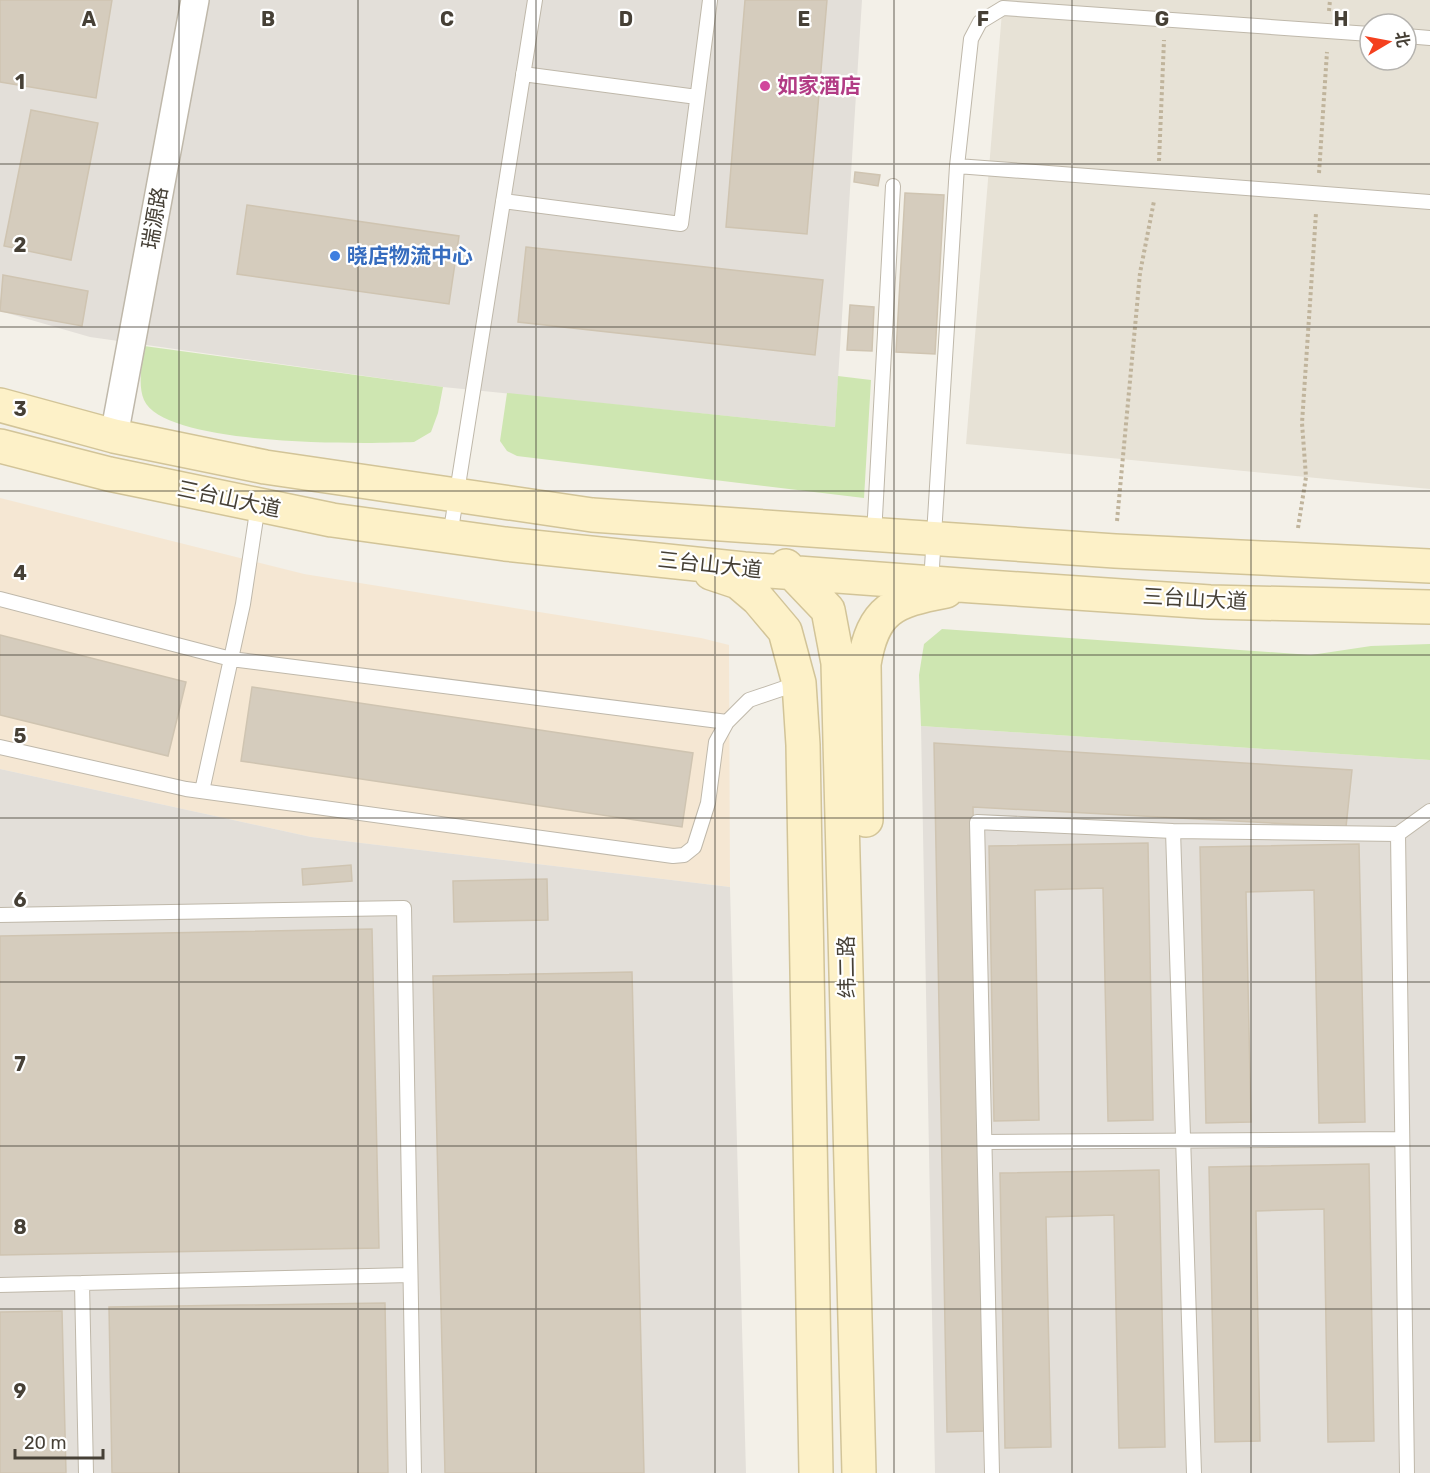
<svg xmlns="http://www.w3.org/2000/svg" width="1430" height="1473" font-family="Rubik,'Noto Sans SC',sans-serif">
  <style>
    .residential { fill: #e7e2d6; fill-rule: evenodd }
    .commercial { fill: #f5e7d3 }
    .industrial { fill: #e3dfd9 }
    .green { fill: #cee6b1 }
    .building { fill: #d5ccbd; stroke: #cfc4b1; stroke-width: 1.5 }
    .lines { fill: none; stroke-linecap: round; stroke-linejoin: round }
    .lane-casing { stroke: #bfb8aa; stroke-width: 16 }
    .street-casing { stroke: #bfb8aa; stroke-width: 30 }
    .secondary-casing { stroke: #d2c498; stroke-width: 36 }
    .path { stroke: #c0b49c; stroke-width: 4; stroke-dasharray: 3 3; stroke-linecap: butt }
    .lane { stroke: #fff; stroke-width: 14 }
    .street { stroke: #fff; stroke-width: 27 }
    .secondary { stroke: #fdf1c8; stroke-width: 33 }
    .grid { fill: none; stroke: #464036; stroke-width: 1.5; stroke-opacity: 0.55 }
    .hotel-dot { fill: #d1479c; stroke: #fff; stroke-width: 2 }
    .shop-dot { fill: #3f7fe0; stroke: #fff; stroke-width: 2 }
    .labels { text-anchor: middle; stroke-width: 4.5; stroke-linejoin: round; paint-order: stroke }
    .hotel-label { font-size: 21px; font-weight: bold; fill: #b23c85; stroke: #fff; text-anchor: start }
    .street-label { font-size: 21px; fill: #464036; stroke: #fff }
    .shop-label { font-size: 21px; font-weight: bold; fill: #366cbe; stroke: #fff; text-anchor: start }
    .grid-label { font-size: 20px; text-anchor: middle; font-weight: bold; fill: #464036; stroke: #fff; stroke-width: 4.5; stroke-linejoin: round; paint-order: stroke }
  </style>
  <rect width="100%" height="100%" fill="#f3f0e8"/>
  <path class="residential" d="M 1003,0 L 1430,0 L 1430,489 L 966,444 ZM 1370,24 L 1406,24 L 1406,60 L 1370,60 Z"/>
  <path class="commercial" d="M 0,498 L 304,574 L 701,638 L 729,645 L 730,887 L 311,837 L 0,769 Z"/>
  <path class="industrial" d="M 0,0 L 862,0 L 835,427 L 443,387 L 90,337 L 0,311 Z
    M 921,726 L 1430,760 L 1430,1473 L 935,1473 Z
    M 0,769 L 311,837 L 730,887 L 746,1473 L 0,1473 Z"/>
  <path class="green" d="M 144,346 L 443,387 L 438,413 L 431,432 L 414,442 C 366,444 165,447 144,400 C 137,384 143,362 144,346 Z
    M 838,376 L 871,380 L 864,498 L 517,456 L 507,451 L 500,441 L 507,393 L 835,427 Z
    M 942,629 L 1311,655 L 1371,646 L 1430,644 L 1430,760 L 921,726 L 919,675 L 924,644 Z"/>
  <path class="building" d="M 0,0 L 112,0 L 96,98 L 0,82 Z
    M 745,0 L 827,0 L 807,234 L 726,227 Z
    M 31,110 L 98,123 L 71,260 L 4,246 Z
    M 855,172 L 880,175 L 878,186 L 854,182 Z
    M 905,193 L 944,195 L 935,354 L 896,352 Z
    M 247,205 L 459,236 L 449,304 L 237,274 Z
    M 526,247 L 823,280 L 815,355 L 518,322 Z
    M 3,275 L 88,291 L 82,326 L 0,311 Z
    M 850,305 L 874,307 L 872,351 L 847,350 Z
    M 0,635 L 186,682 L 168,756 L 0,715 Z
    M 252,687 L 693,753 L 682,827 L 241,761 Z
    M 934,743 L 1352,770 L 1346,827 L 973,807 L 984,1431 L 947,1432 Z
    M 1148,843 L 1153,1120 L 1108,1121 L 1103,888 L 1035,890 L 1039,1120 L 994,1121 L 989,846 Z
    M 1359,844 L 1365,1122 L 1319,1123 L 1314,890 L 1246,892 L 1251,1122 L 1206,1123 L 1200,847 Z
    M 351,865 L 352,881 L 303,885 L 302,869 Z
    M 547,879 L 548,920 L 454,922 L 453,881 Z
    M 372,929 L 379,1248 L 0,1255 L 0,936 Z
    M 632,972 L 644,1473 L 445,1473 L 433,976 Z
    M 1369,1164 L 1374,1441 L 1328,1442 L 1324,1209 L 1256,1211 L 1260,1441 L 1215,1442 L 1209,1167 Z
    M 1159,1170 L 1165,1447 L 1119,1448 L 1114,1215 L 1046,1217 L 1051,1447 L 1005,1448 L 1000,1173 Z
    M 385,1303 L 388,1473 L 112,1473 L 109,1307 Z
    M 62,1311 L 66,1473 L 0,1473 L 0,1312 Z"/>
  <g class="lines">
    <g class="lane-casing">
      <path id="lane" d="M 1406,36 L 1430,38
        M 523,74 L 697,97
        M 957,166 L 1430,202
        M 503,201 L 681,224 L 710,0
        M 874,535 L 893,186
        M 450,536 L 535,0
        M 931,583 L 957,166 L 971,39 L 980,22 L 1003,8 L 1370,34
        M 0,599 L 231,659 L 727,722
        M 0,747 L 186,789 L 673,856 L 684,855 L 694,847 L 708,803 L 716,742 L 727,722 L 749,700 L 799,683
        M 202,791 L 243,604 L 258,505
        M 1173,831 L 1194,1473
        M 1398,834 L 1407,1473
        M 0,915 L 404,908 L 414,1473
        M 985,1142 L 1402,1139
        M 82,1283 L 86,1473
        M 0,1285 L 410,1275
        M 992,1473 L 977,822 L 1173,831 L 1398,834 L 1430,811"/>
    </g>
    <g class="street-casing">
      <path id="street" d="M 114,436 L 195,0"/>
    </g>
    <g class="secondary-casing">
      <path id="secondary" d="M 0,405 L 114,436 L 265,467 L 592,515 L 1115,551 L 1430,566
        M 0,446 L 109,474 L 332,520 L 505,544 L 744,569 L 973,586 L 1210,602 L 1430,607
        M 786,566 L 828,610 L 838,663 L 859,1473
        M 711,573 L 738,582 L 758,599 L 785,631 L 799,683 L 803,745 L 816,1473
        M 866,820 L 864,664 C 873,609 893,601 946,591"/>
    </g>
    <path class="path" d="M 1329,11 L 1330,0
      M 1159,161 L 1164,40
      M 1319,173 L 1327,52
      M 1117,521 L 1140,273 L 1154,201
      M 1298,528 L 1306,477 L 1302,423 L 1316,213"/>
    <use href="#lane" class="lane"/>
    <use href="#street" class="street"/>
    <use href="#secondary" class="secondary"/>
  </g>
  <path class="grid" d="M 179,0 L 179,1473M 358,0 L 358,1473M 536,0 L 536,1473M 715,0 L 715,1473M 894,0 L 894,1473M 1072,0 L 1072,1473M 1251,0 L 1251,1473M 0,164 L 1430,164M 0,327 L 1430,327M 0,491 L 1430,491M 0,655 L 1430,655M 0,818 L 1430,818M 0,982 L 1430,982M 0,1146 L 1430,1146M 0,1309 L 1430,1309"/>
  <circle class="hotel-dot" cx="765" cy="86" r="6"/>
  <circle class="shop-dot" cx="335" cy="256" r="6"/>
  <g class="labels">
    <g class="hotel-label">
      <text x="777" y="93">如家酒店</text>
    </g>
    <g class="street-label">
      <text transform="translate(155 218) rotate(-80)" y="7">瑞源路</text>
      <text transform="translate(229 499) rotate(12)" y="7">三台山大道</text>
      <text transform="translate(710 565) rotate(6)" y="7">三台山大道</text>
      <text transform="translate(1195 599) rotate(3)" y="7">三台山大道</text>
      <text transform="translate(847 967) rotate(-91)" y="7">纬二路</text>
    </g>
    <g class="shop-label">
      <text x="347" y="263">晓店物流中心</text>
    </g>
  </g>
  <g class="grid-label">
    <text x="89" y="26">A</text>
    <text x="268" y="26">B</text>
    <text x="447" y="26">C</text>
    <text x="626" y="26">D</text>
    <text x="804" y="26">E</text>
    <text x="983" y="26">F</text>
    <text x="1162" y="26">G</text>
    <text x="1341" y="26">H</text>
    <text x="20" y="89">1</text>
    <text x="20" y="252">2</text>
    <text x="20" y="416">3</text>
    <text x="20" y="580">4</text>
    <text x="20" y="743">5</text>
    <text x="20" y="907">6</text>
    <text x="20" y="1071">7</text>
    <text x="20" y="1234">8</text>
    <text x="20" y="1398">9</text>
  </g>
  <g transform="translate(1388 42) rotate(80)"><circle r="28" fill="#ffffff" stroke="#b5b3af" stroke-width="1.5"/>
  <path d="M0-4.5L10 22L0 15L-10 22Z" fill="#f4401e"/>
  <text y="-9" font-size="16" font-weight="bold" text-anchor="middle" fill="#464036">北</text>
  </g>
  <path d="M15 1449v9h88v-9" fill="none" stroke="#464036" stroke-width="3"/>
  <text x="24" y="1449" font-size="18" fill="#464036" stroke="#ffffff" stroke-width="4.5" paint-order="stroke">20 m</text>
</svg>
